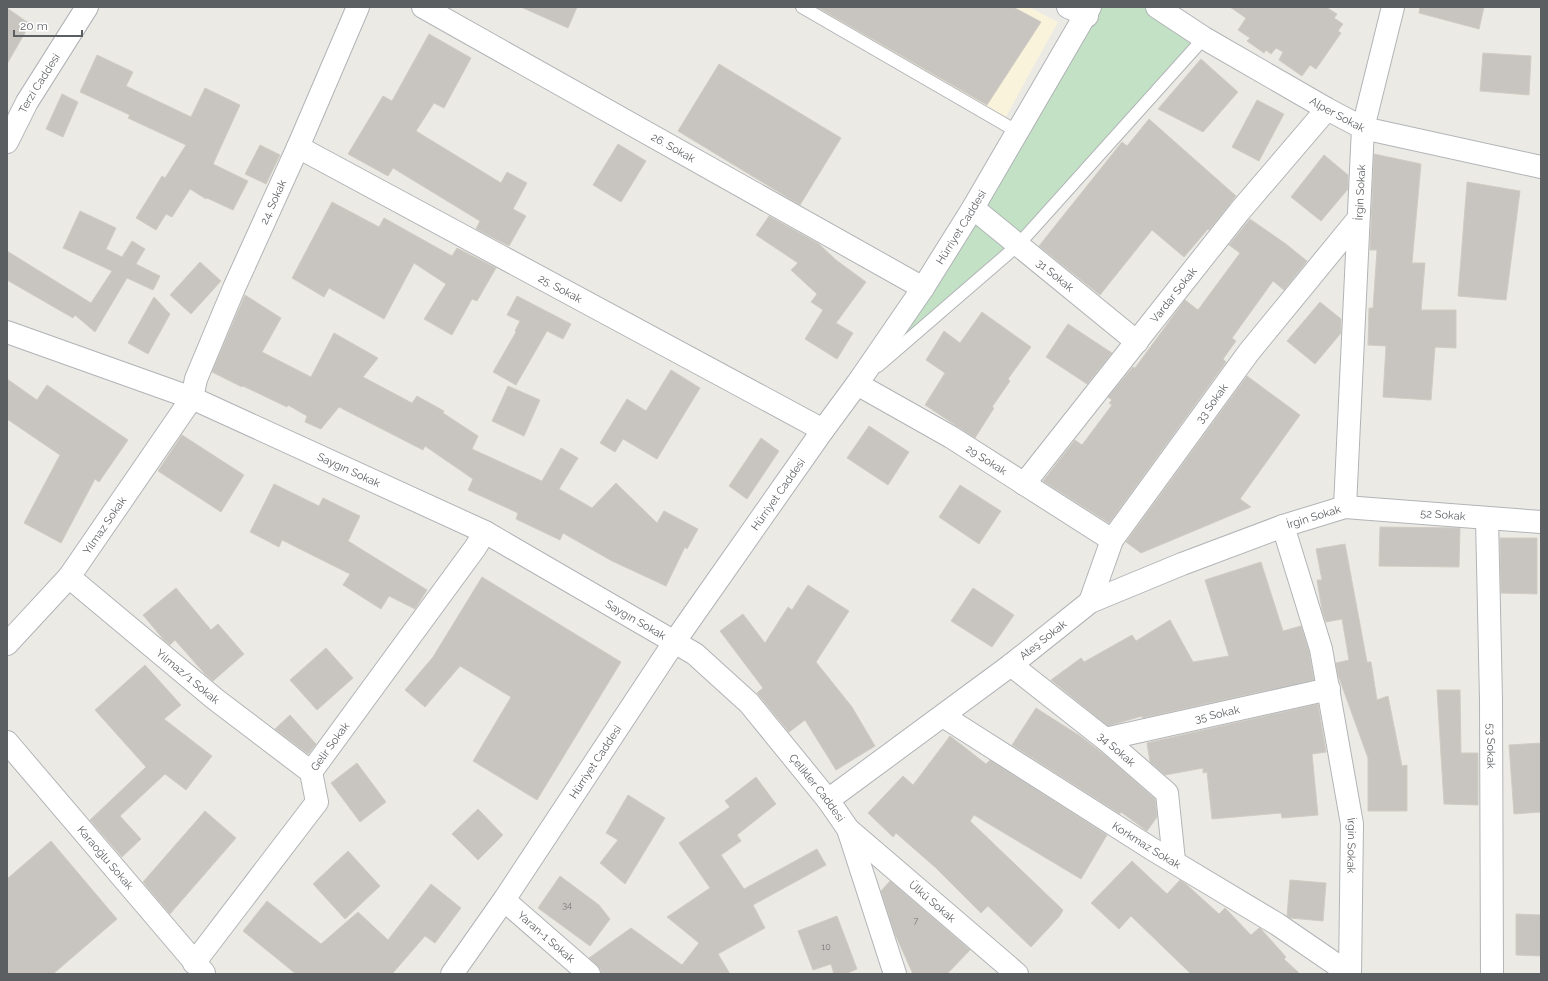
<svg xmlns="http://www.w3.org/2000/svg" width="1548" height="981" font-family="Raleway,sans-serif">
  <style>
    .commercial { fill: #f9f3dc }
    .green { fill: #c3e1c4 }
    .building { fill: #c8c5c0; stroke: #d0ccc3 }
    .lines { fill: none; stroke-linecap: round; stroke-linejoin: round }
    .lane-casing { stroke: #b1b4b7; stroke-width: 14 }
    .street-casing { stroke: #b1b4b7; stroke-width: 24 }
    .secondary-casing { stroke: #b0b3b7; stroke-width: 24 }
    .lane { stroke: #fff; stroke-width: 12 }
    .street { stroke: #fff; stroke-width: 22 }
    .secondary { stroke: #fff; stroke-width: 22 }
    .labels { text-anchor: middle; stroke-width: 4; stroke-linejoin: round; paint-order: stroke }
    .number-label { font-size: 9px; fill: #77787a }
    .street-label { font-size: 11px; fill: #5c5f62; stroke: #fff }
  </style>
  <rect width="100%" height="100%" fill="#eceae4"/>
  <path class="commercial" d="M 805,7 L 1029,7 L 1058,22 L 1003,122 Z"/>
  <path class="green" d="M 1090,7 L 1157,7 L 1204,38 L 1018,245 L 857,384 Z"/>
  <path class="building" d="M 521,7 L 577,7 L 568,28 Z
    M 817,7 L 1013,7 L 1041,22 L 987,105 Z
    M 1230,7 L 1326,7 L 1337,14 L 1334,18 L 1343,24 L 1338,31 L 1341,33 L 1316,69 L 1310,65 L 1302,76 L 1279,60 L 1283,52 L 1276,48 L 1271,54 L 1266,50 L 1264,53 L 1247,41 L 1250,38 L 1238,30 L 1246,18 Z
    M 1420,7 L 1484,7 L 1479,29 L 1419,13 Z
    M 7,8 L 30,24 L 7,64 Z
    M 429,34 L 471,58 L 444,108 L 434,103 L 416,131 L 501,183 L 507,172 L 527,183 L 513,209 L 526,216 L 509,246 L 476,229 L 480,221 L 393,168 L 388,176 L 348,154 L 383,96 L 392,101 Z
    M 1483,53 L 1531,56 L 1529,95 L 1480,91 Z
    M 97,55 L 133,72 L 126,86 L 191,117 L 205,88 L 240,105 L 213,164 L 248,181 L 233,210 L 207,198 L 206,199 L 190,189 L 172,217 L 166,214 L 156,230 L 136,218 L 162,176 L 165,178 L 186,145 L 128,118 L 130,115 L 80,92 Z
    M 1201,59 L 1238,92 L 1203,132 L 1158,109 Z
    M 719,64 L 841,138 L 800,205 L 678,131 Z
    M 62,94 L 78,102 L 63,137 L 46,129 Z
    M 1257,100 L 1284,114 L 1259,161 L 1232,147 Z
    M 1149,119 L 1236,196 L 1209,230 L 1208,229 L 1184,257 L 1152,230 L 1100,295 L 1039,246 L 1122,142 L 1127,146 Z
    M 618,144 L 646,161 L 621,202 L 593,185 Z
    M 260,145 L 280,155 L 266,184 L 245,174 Z
    M 1374,154 L 1421,164 L 1412,263 L 1425,263 L 1421,310 L 1456,310 L 1456,348 L 1435,347 L 1431,400 L 1383,397 L 1386,346 L 1368,345 L 1369,308 L 1373,308 L 1377,250 L 1370,250 Z
    M 1324,155 L 1348,175 L 1348,189 L 1321,221 L 1291,197 Z
    M 1467,182 L 1520,191 L 1506,300 L 1458,296 Z
    M 332,202 L 379,227 L 384,218 L 452,256 L 457,248 L 496,268 L 477,301 L 472,299 L 452,335 L 424,319 L 446,284 L 414,263 L 384,319 L 329,288 L 324,297 L 292,278 Z
    M 80,211 L 116,228 L 106,249 L 122,257 L 132,241 L 145,249 L 136,264 L 160,276 L 153,290 L 127,278 L 95,332 L 75,315 L 73,318 L 7,280 L 7,251 L 91,303 L 112,271 L 63,248 Z
    M 769,216 L 819,244 L 836,260 L 866,282 L 836,323 L 853,333 L 837,359 L 805,339 L 823,310 L 811,302 L 817,294 L 791,270 L 798,263 L 756,235 Z
    M 1250,219 L 1286,244 L 1307,261 L 1284,290 L 1273,281 L 1232,338 L 1236,341 L 1223,359 L 1226,362 L 1109,523 L 1043,481 L 1075,440 L 1082,445 L 1112,405 L 1109,403 L 1112,400 L 1108,397 L 1133,367 L 1135,368 L 1185,300 L 1198,310 L 1240,253 L 1229,245 Z
    M 200,262 L 221,281 L 191,314 L 170,295 Z
    M 245,295 L 281,318 L 262,352 L 311,377 L 334,333 L 378,358 L 363,377 L 412,403 L 417,396 L 444,411 L 443,413 L 478,436 L 472,449 L 542,481 L 561,448 L 578,458 L 559,489 L 592,508 L 616,483 L 657,523 L 664,511 L 698,529 L 687,549 L 685,547 L 666,586 L 612,561 L 563,533 L 560,540 L 516,519 L 518,513 L 468,490 L 473,479 L 425,446 L 423,450 L 339,407 L 321,429 L 305,422 L 307,416 L 288,405 L 287,407 L 243,386 L 242,387 L 212,372 Z
    M 517,296 L 571,324 L 563,339 L 547,331 L 516,385 L 493,372 L 516,332 L 515,331 L 520,321 L 507,315 Z
    M 154,297 L 170,314 L 148,354 L 128,343 Z
    M 1320,302 L 1341,319 L 1341,333 L 1315,364 L 1287,341 Z
    M 982,312 L 1031,347 L 1008,379 L 1010,381 L 992,407 L 994,408 L 975,438 L 925,405 L 945,373 L 926,360 L 944,331 L 960,343 Z
    M 1068,324 L 1112,353 L 1087,384 L 1046,357 Z
    M 671,370 L 700,388 L 657,459 L 623,439 L 615,452 L 600,443 L 627,399 L 646,411 Z
    M 1247,376 L 1300,415 L 1240,499 L 1251,507 L 1141,553 L 1126,542 Z
    M 7,379 L 37,400 L 47,385 L 128,440 L 99,482 L 95,479 L 61,543 L 24,523 L 60,455 L 7,419 Z
    M 508,386 L 540,400 L 524,436 L 492,421 Z
    M 869,426 L 909,452 L 888,485 L 847,458 Z
    M 182,435 L 244,475 L 221,512 L 158,471 Z
    M 761,438 L 779,451 L 747,499 L 729,486 Z
    M 274,484 L 319,506 L 323,498 L 360,516 L 348,541 L 427,590 L 415,609 L 389,596 L 381,609 L 343,585 L 350,574 L 282,540 L 279,547 L 250,532 Z
    M 960,485 L 1001,511 L 979,544 L 939,517 Z
    M 1380,527 L 1460,528 L 1459,567 L 1379,566 Z
    M 1500,538 L 1537,538 L 1537,594 L 1501,593 Z
    M 1345,544 L 1367,662 L 1371,662 L 1377,700 L 1388,696 L 1402,766 L 1407,765 L 1407,811 L 1368,811 L 1368,758 L 1338,675 L 1336,663 L 1349,660 L 1342,619 L 1326,622 L 1322,610 L 1317,580 L 1322,580 L 1316,549 Z
    M 1261,562 L 1283,631 L 1301,626 L 1309,652 L 1314,680 L 1142,718 L 1142,716 L 1108,726 L 1051,680 L 1081,658 L 1084,662 L 1132,635 L 1136,641 L 1170,620 L 1193,662 L 1229,656 L 1205,580 Z
    M 482,577 L 621,662 L 537,800 L 473,761 L 511,697 L 460,666 L 425,707 L 405,690 L 433,657 Z
    M 808,585 L 849,611 L 816,662 L 852,707 L 875,746 L 836,770 L 805,720 L 789,732 L 757,693 L 763,688 L 720,631 L 743,614 L 765,643 L 788,607 L 792,610 Z
    M 176,588 L 211,630 L 218,624 L 244,654 L 213,681 L 205,674 L 175,640 L 170,645 L 164,640 L 143,615 Z
    M 973,588 L 1014,615 L 992,647 L 951,621 Z
    M 326,648 L 353,678 L 317,710 L 290,680 Z
    M 145,665 L 181,705 L 164,719 L 212,756 L 186,790 L 165,774 L 120,816 L 141,839 L 122,857 L 90,820 L 146,767 L 95,710 Z
    M 1437,690 L 1460,690 L 1461,753 L 1478,753 L 1478,805 L 1444,804 Z
    M 1318,704 L 1326,752 L 1312,754 L 1318,815 L 1282,818 L 1281,813 L 1212,819 L 1207,772 L 1203,773 L 1203,768 L 1165,775 L 1150,762 L 1147,743 Z
    M 1036,708 L 1080,736 L 1106,756 L 1155,799 L 1157,817 L 1147,831 L 1121,812 L 1120,814 L 1012,745 Z
    M 290,715 L 316,744 L 308,754 L 275,729 Z
    M 950,736 L 986,764 L 990,760 L 1107,835 L 1081,879 L 974,815 L 970,821 L 1063,910 L 1059,917 L 1031,947 L 988,906 L 981,913 L 936,868 L 896,833 L 893,837 L 868,813 L 903,776 L 913,785 Z
    M 1541,743 L 1541,812 L 1514,814 L 1509,745 Z
    M 357,763 L 386,802 L 360,822 L 331,783 Z
    M 756,777 L 776,804 L 737,835 L 741,841 L 721,855 L 744,889 L 817,849 L 826,865 L 753,905 L 765,928 L 718,954 L 730,974 L 601,974 L 601,970 L 597,965 L 589,958 L 631,928 L 682,965 L 699,943 L 667,917 L 710,888 L 679,843 L 730,807 L 725,801 Z
    M 628,795 L 665,818 L 625,884 L 600,863 L 618,840 L 606,833 Z
    M 478,809 L 503,835 L 478,860 L 452,834 Z
    M 205,811 L 236,838 L 170,914 L 143,882 Z
    M 51,841 L 117,919 L 53,974 L 7,974 L 7,879 Z
    M 348,851 L 380,886 L 345,919 L 313,884 Z
    M 1132,861 L 1167,894 L 1180,880 L 1187,885 L 1219,914 L 1225,908 L 1251,935 L 1259,928 L 1261,929 L 1286,957 L 1284,959 L 1300,974 L 1191,974 L 1131,916 L 1119,929 L 1091,903 Z
    M 560,876 L 599,905 L 610,919 L 590,946 L 538,908 Z
    M 1290,880 L 1326,883 L 1323,921 L 1290,918 L 1287,916 Z
    M 890,881 L 970,950 L 947,974 L 913,974 L 895,934 L 881,891 Z
    M 431,884 L 461,908 L 435,943 L 425,936 L 392,974 L 296,974 L 243,931 L 267,901 L 321,944 L 358,912 L 388,940 Z
    M 1516,914 L 1541,915 L 1541,956 L 1516,955 Z
    M 837,916 L 857,969 L 845,974 L 834,974 L 831,964 L 813,970 L 798,931 Z"/>
  <g class="lines">
    <g class="lane-casing">
      <path id="lane" d="M 802,7 L 1018,132
        M 878,366 L 1018,245 L 1204,38"/>
    </g>
    <g class="street-casing">
      <g id="street">
        <path id="s1" d="M 423,7 L 923,288"/>
        <path d="M 1068,7 L 1087,16"/>
        <path id="s2" d="M 1157,7 L 1204,38 L 1327,109 L 1363,128 L 1541,167"/>
        <path id="s3" d="M 298,147 L 823,430"/>
        <path id="s4" d="M 973,208 L 1137,342"/>
        <path id="s5" d="M 857,384 L 951,437 L 1112,540"/>
        <path id="s6" d="M 1024,484 L 1239,212 L 1327,109"/>
        <path id="s7" d="M 1345,507 L 1363,128 L 1393,7"/>
        <path id="s8" d="M 1487,518 L 1491,700 L 1492,974"/>
        <path id="s9" d="M 1283,526 L 1321,649 L 1352,824 L 1350,974"/>
        <path id="s10" d="M 69,577 L 215,699 L 311,772"/>
        <path id="s11" d="M 1090,602 L 1112,540 L 1249,352 L 1358,219"/>
        <path id="s12" d="M 7,644 L 69,577 L 192,398 L 196,379 L 234,288 L 298,147 L 358,7"/>
        <path id="s13" d="M 1011,665 L 1105,739 L 1167,793 L 1174,861"/>
        <path id="s14" d="M 943,716 L 1152,849 L 1277,924 L 1350,974"/>
        <path id="s15" d="M 1105,739 L 1329,689"/>
        <path id="s16" d="M 7,742 L 204,973"/>
        <path id="s17" d="M 828,800 L 1011,665 L 1090,602 L 1182,564 L 1283,526 L 1345,507 L 1541,522"/>
        <path id="s18" d="M 848,829 L 1017,974"/>
        <path id="s19" d="M 504,900 L 589,974"/>
        <path id="s20" d="M 194,963 L 317,802 L 311,772 L 475,548 L 485,532"/>
      </g>
    </g>
    <g class="secondary-casing">
      <g id="secondary">
        <path id="s21" d="M 7,142 L 27,102 L 87,7"/>
        <path id="s22" d="M 7,332 L 192,398 L 485,532 L 695,654 L 749,703 L 828,800 L 848,829 L 895,974"/>
        <path id="s23" d="M 452,974 L 504,900 L 675,641 L 823,430 L 857,384 L 923,288 L 973,208 L 1090,7"/>
      </g>
    </g>
    <use href="#lane" class="lane"/>
    <use href="#street" class="street"/>
    <use href="#secondary" class="secondary"/>
  </g>
  <g class="labels">
    <g class="number-label">
      <text x="567" y="908">34</text>
      <text x="916" y="924">7</text>
      <text x="826" y="950">10</text>
    </g>
    <g class="street-label">
      <text dy="4" stroke="none"><textPath href="#s21" startOffset="67">Terzi Caddesi</textPath></text>
      <text dy="4" stroke="none"><textPath href="#s2" startOffset="210">Alper Sokak</textPath></text>
      <text dy="4" stroke="none"><textPath href="#s1" startOffset="287">26. Sokak</textPath></text>
      <text dy="4" stroke="none"><textPath href="#s7" startOffset="315">İrgin Sokak</textPath></text>
      <text dy="4" stroke="none"><textPath href="#s12" startOffset="521">24. Sokak</textPath></text>
      <text dy="4" stroke="none"><textPath href="#s23" startOffset="904">Hürriyet Caddesi</textPath></text>
      <text dy="4" stroke="none"><textPath href="#s4" startOffset="106">31 Sokak</textPath></text>
      <text dy="4" stroke="none"><textPath href="#s3" startOffset="298">25. Sokak</textPath></text>
      <text dy="4" stroke="none"><textPath href="#s6" startOffset="241">Vardar Sokak</textPath></text>
      <text dy="4" stroke="none"><textPath href="#s11" startOffset="235">33 Sokak</textPath></text>
      <text dy="4" stroke="none"><textPath href="#s5" startOffset="150">29 Sokak</textPath></text>
      <text dy="4" stroke="none"><textPath href="#s22" startOffset="369">Saygın Sokak</textPath></text>
      <text dy="4" stroke="none"><textPath href="#s23" startOffset="580">Hürriyet Caddesi</textPath></text>
      <text dy="4" stroke="none"><textPath href="#s17" startOffset="699">52 Sokak</textPath></text>
      <text dy="4" stroke="none"><textPath href="#s17" startOffset="568">İrgin Sokak</textPath></text>
      <text dy="4" stroke="none"><textPath href="#s12" startOffset="154">Yılmaz Sokak</textPath></text>
      <text dy="4" stroke="none"><textPath href="#s22" startOffset="693">Saygın Sokak</textPath></text>
      <text dy="4" stroke="none"><textPath href="#s17" startOffset="268">Ateş Sokak</textPath></text>
      <text dy="4" stroke="none"><textPath href="#s10" startOffset="155">Yılmaz/1 Sokak</textPath></text>
      <text dy="4" stroke="none"><textPath href="#s15" startOffset="115">35 Sokak</textPath></text>
      <text dy="4" stroke="none"><textPath href="#s8" startOffset="228">53 Sokak</textPath></text>
      <text dy="4" stroke="none"><textPath href="#s20" startOffset="265">Gelir Sokak</textPath></text>
      <text dy="4" stroke="none"><textPath href="#s13" startOffset="135">34 Sokak</textPath></text>
      <text dy="4" stroke="none"><textPath href="#s23" startOffset="256">Hürriyet Caddesi</textPath></text>
      <text dy="4" stroke="none"><textPath href="#s22" startOffset="943">Çelikler Caddesi</textPath></text>
      <text dy="4" stroke="none"><textPath href="#s14" startOffset="241">Korkmaz Sokak</textPath></text>
      <text dy="4" stroke="none"><textPath href="#s9" startOffset="328">İrgin Sokak</textPath></text>
      <text dy="4" stroke="none"><textPath href="#s16" startOffset="152">Karaoğlu Sokak</textPath></text>
      <text dy="4" stroke="none"><textPath href="#s18" startOffset="111">Ülkü Sokak</textPath></text>
      <text dy="4" stroke="none"><textPath href="#s19" startOffset="56">Yaran-1 Sokak</textPath></text>
    </g>
  </g>
  <rect width="1548" height="981" fill="none" stroke="#5c5f62" stroke-width="16"/>
  <path d="M14 30v6h68v-6" fill="none" stroke="#5c5f62" stroke-width="2"/>
  <text x="20" y="30" font-size="12" fill="#5c5f62" stroke="#ffffff" stroke-width="3" paint-order="stroke">20 m</text>
</svg>
